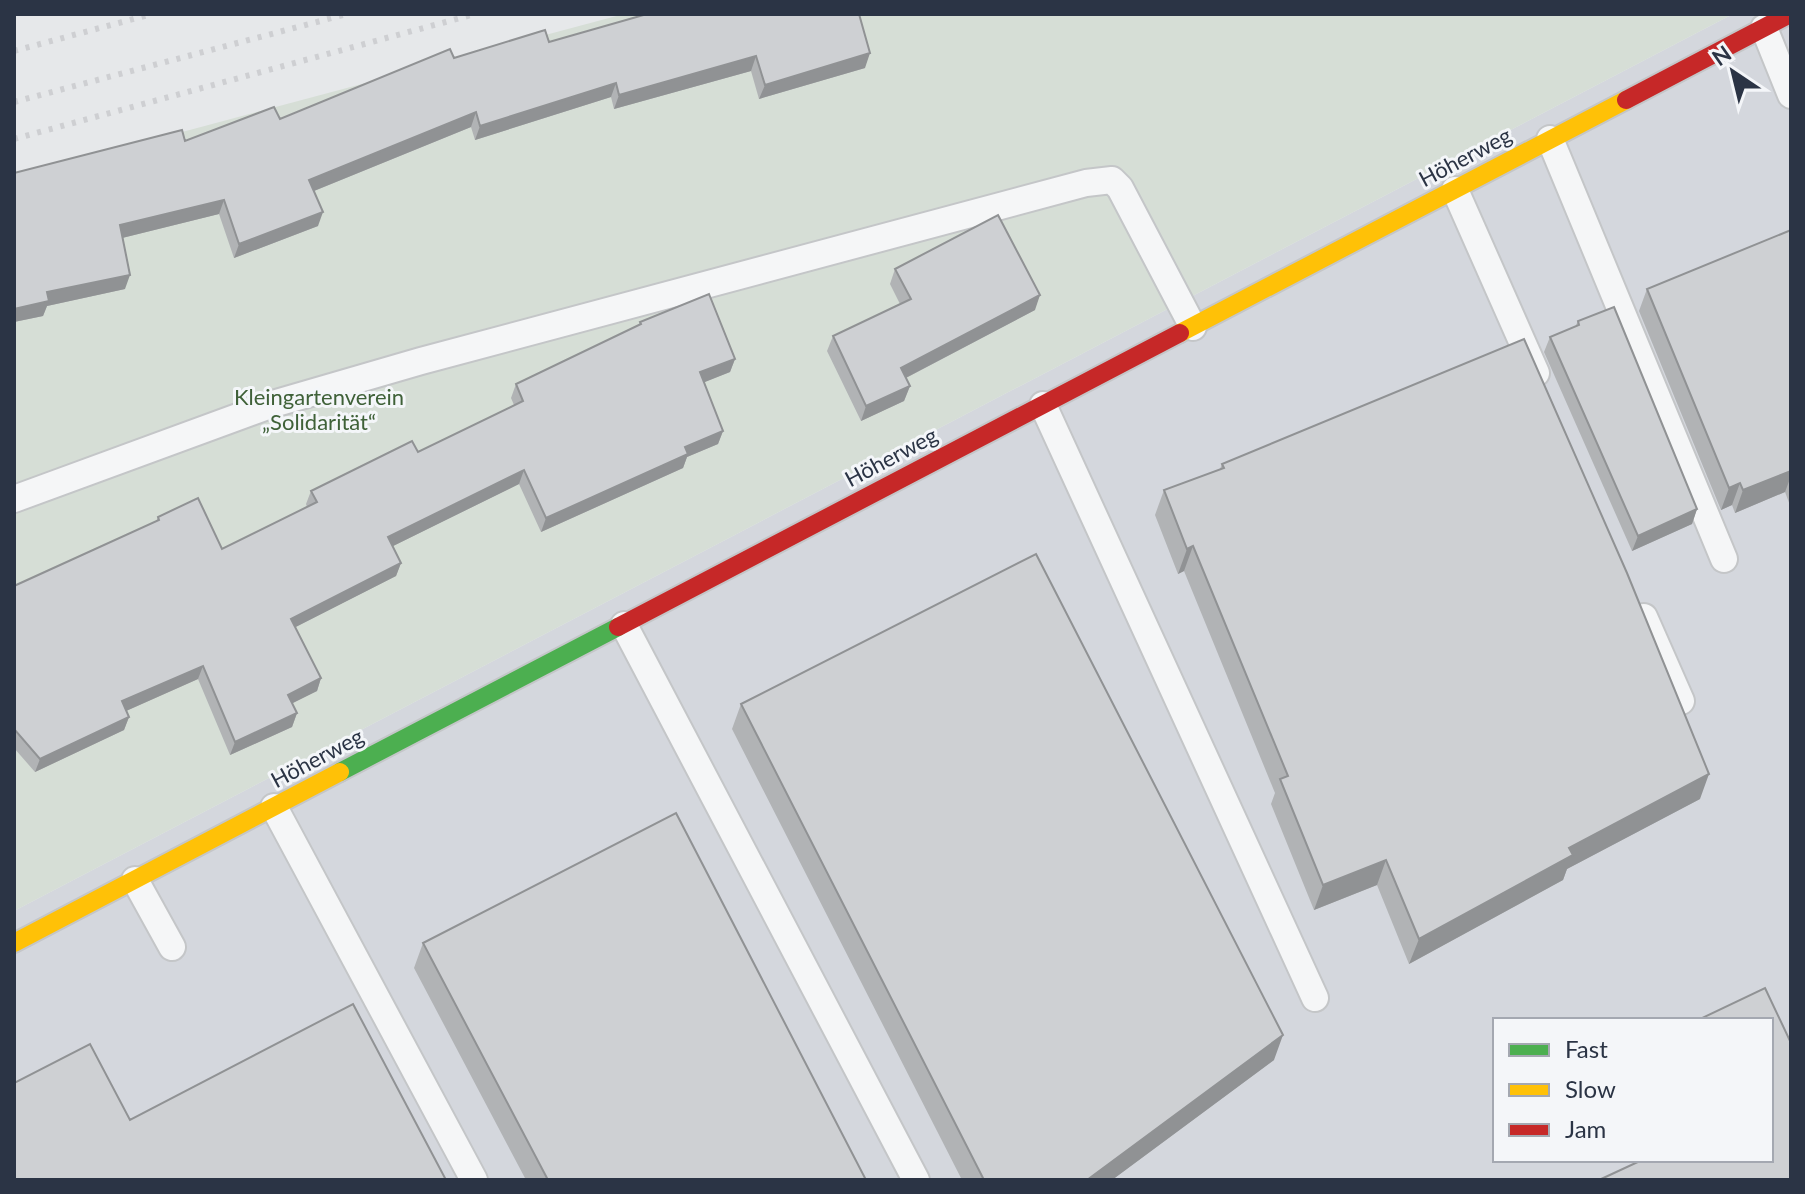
<svg xmlns="http://www.w3.org/2000/svg" width="1805" height="1194" font-family="Lato,sans-serif">
  <style>
    .built { fill: #d4d7dd; fill-rule: evenodd }
    .green { fill: #d6ded6 }
    .lines { fill: none; stroke-linecap: round; stroke-linejoin: round }
    .lane-casing { stroke: #c4c6c8; stroke-width: 30 }
    .fast-casing { stroke: #c4c6c8; stroke-width: 22 }
    .slow-casing { stroke: #c4c6c8; stroke-width: 22 }
    .jam-casing { stroke: #c4c6c8; stroke-width: 22 }
    .lane { stroke: #f5f6f7; stroke-width: 26 }
    .fast { stroke: #4caf50; stroke-width: 18 }
    .slow { stroke: #ffc107; stroke-width: 18 }
    .jam { stroke: #c62828; stroke-width: 18 }
    .rail { stroke: #cecfd2; stroke-width: 6; stroke-dasharray: 4 8; stroke-linecap: butt }
    .wall { fill: #b1b3b5 }
    .shaded-wall { fill: #909294 }
    .building { fill: #ced0d3; stroke: #909294; stroke-width: 2 }
    .labels { text-anchor: middle; stroke-width: 6; stroke-linejoin: round; paint-order: stroke }
    .street-label { font-size: 22px; fill: #2b3445; stroke: #f4f6f9 }
    .park-label { font-size: 22px; fill: #3f6138; stroke: #f4f6f9 }
  </style>
  <rect width="100%" height="100%" fill="#e6e8ea"/>
  <path class="built" d="M 1733,14 L 1791,14 L 1791,1180 L 14,1180 L 14,911 ZM 1495,1020 L 1771,1020 L 1771,1160 L 1495,1160 Z"/>
  <path class="green" d="M 624,14 L 1733,14 L 14,911 L 14,177 Z"/>
  <g class="lines">
    <g class="lane-casing">
      <path id="lane" d="M 1764,28 L 1791,95
        M 1550,139 L 1724,559
        M 1455,190 L 1536,373
        M 1043,405 L 1315,998
        M 14,499 L 273,404 L 421,361 L 1086,183 L 1112,180 L 1120,188 L 1193,327
        M 1644,617 L 1681,701
        M 624,625 L 916,1180
        M 274,807 L 474,1180
        M 135,880 L 172,947"/>
    </g>
    <g class="fast-casing">
      <path id="fast" d="M 340,772 L 618,627"/>
    </g>
    <g class="slow-casing">
      <path id="slow" d="M 1180,333 L 1626,100
        M 14,943 L 340,772"/>
    </g>
    <g class="jam-casing">
      <path id="jam" d="M 1626,100 L 1790,14
        M 618,627 L 1180,333"/>
    </g>
    <use href="#lane" class="lane"/>
    <use href="#fast" class="fast"/>
    <use href="#slow" class="slow"/>
    <use href="#jam" class="jam"/>
    <path class="rail" d="M 14,14 L 15,14
      M 14,51 L 152,14
      M 14,102 L 347,14
      M 14,139 L 475,14"/>
  </g>
  <path class="wall" d="M 647,14 L 865,68 L 759,99 L 751,71 L 614,109 L 611,97 L 475,140 L 471,127 L 314,191 L 318,226 L 234,258 L 219,214 L 122,238 L 125,289 L 47,306 L 43,316 L 14,322 L 185,141 L 280,119 L 454,58 L 549,42 Z
    M 1791,230 L 1791,508 L 1785,492 L 1735,513 L 1732,505 L 1721,510 L 1639,311 L 1647,289 Z
    M 895,269 L 1035,310 L 906,378 L 910,386 L 904,401 L 861,421 L 827,351 L 833,336 L 900,304 L 890,284 Z
    M 1578,321 L 1697,509 L 1692,524 L 1632,551 L 1544,352 L 1550,337 L 1575,327 Z
    M 640,322 L 735,359 L 730,372 L 704,382 L 723,431 L 718,444 L 687,457 L 683,468 L 541,532 L 519,484 L 393,546 L 401,563 L 396,576 L 295,627 L 321,678 L 317,691 L 292,703 L 297,713 L 292,727 L 230,755 L 198,679 L 126,711 L 129,717 L 124,730 L 35,772 L 14,748 L 14,586 L 156,522 L 158,517 L 222,549 L 307,507 L 306,504 L 311,491 L 418,452 L 514,405 L 511,398 L 516,384 L 639,326 Z
    M 1222,464 L 1700,799 L 1567,869 L 1563,880 L 1409,964 L 1377,885 L 1314,910 L 1271,804 L 1275,793 L 1184,571 L 1178,574 L 1155,515 L 1164,490 L 1220,469 Z
    M 741,704 L 1274,1060 L 1112,1180 L 962,1180 L 732,729 Z
    M 423,943 L 866,1180 L 526,1180 L 414,968 Z"/>
  <path class="shaded-wall" d="M 870,53 L 865,68 L 759,99 L 765,85 Z
    M 756,56 L 751,71 L 614,109 L 619,95 Z
    M 616,83 L 611,97 L 475,140 L 480,126 Z
    M 476,112 L 471,127 L 304,195 L 309,180 Z
    M 224,200 L 219,214 L 114,240 L 120,225 Z
    M 323,212 L 318,226 L 234,258 L 239,244 Z
    M 130,275 L 125,289 L 47,306 L 43,316 L 14,322 L 14,309 L 47,292 Z
    M 1040,295 L 1035,310 L 896,383 L 901,368 Z
    M 735,359 L 730,372 L 695,386 L 700,372 Z
    M 910,386 L 904,401 L 861,421 L 866,406 Z
    M 723,431 L 718,444 L 687,457 L 683,468 L 541,532 L 546,518 L 685,447 Z
    M 524,470 L 519,484 L 383,551 L 388,537 Z
    M 1791,471 L 1791,476 L 1785,492 L 1735,513 L 1743,490 Z
    M 1740,483 L 1732,505 L 1721,510 L 1729,488 Z
    M 1697,509 L 1692,524 L 1632,551 L 1638,536 Z
    M 1193,546 L 1184,571 L 1178,574 L 1187,549 Z
    M 401,563 L 396,576 L 286,632 L 291,619 Z
    M 203,666 L 198,679 L 117,715 L 122,701 Z
    M 321,678 L 317,691 L 283,708 L 288,695 Z
    M 297,713 L 292,727 L 230,755 L 235,742 Z
    M 129,717 L 124,730 L 35,772 L 40,759 Z
    M 1709,774 L 1700,799 L 1567,869 L 1563,880 L 1409,964 L 1419,939 L 1569,848 Z
    M 1386,860 L 1377,885 L 1314,910 L 1323,885 Z
    M 1283,1035 L 1274,1060 L 1112,1180 L 1087,1180 Z"/>
  <path class="building" d="M 647,14 L 859,14 L 870,53 L 765,85 L 756,56 L 619,95 L 616,83 L 480,126 L 476,112 L 309,180 L 323,212 L 239,244 L 224,200 L 120,225 L 130,275 L 47,292 L 49,301 L 14,309 L 14,173 L 182,130 L 185,141 L 274,107 L 280,119 L 450,49 L 454,58 L 545,30 L 549,42 Z
    M 998,215 L 1040,295 L 901,368 L 910,386 L 866,406 L 833,336 L 911,299 L 895,269 Z
    M 1791,230 L 1791,471 L 1743,490 L 1740,483 L 1729,488 L 1647,289 Z
    M 709,294 L 735,359 L 700,372 L 723,431 L 685,447 L 688,454 L 546,518 L 524,470 L 388,537 L 401,563 L 291,619 L 321,678 L 288,695 L 297,713 L 235,742 L 203,666 L 122,701 L 129,717 L 40,759 L 14,729 L 14,586 L 159,520 L 158,517 L 198,498 L 222,549 L 317,502 L 311,491 L 412,441 L 418,452 L 523,401 L 516,384 L 641,324 L 640,322 Z
    M 1614,307 L 1697,509 L 1638,536 L 1550,337 L 1579,325 L 1578,321 Z
    M 1524,339 L 1627,573 L 1709,774 L 1569,848 L 1573,855 L 1419,939 L 1386,860 L 1323,885 L 1280,779 L 1288,776 L 1193,546 L 1187,549 L 1164,490 L 1224,468 L 1222,464 Z
    M 1036,554 L 1283,1035 L 1087,1180 L 984,1180 L 741,704 Z
    M 676,813 L 866,1180 L 548,1180 L 423,943 Z
    M 1765,988 L 1791,1043 L 1791,1180 L 1599,1180 L 1642,1160 L 1771,1160 L 1771,1020 L 1698,1020 Z
    M 353,1004 L 446,1180 L 14,1180 L 14,1083 L 90,1044 L 130,1120 Z"/>
  <g class="labels">
    <g class="street-label">
      <text transform="translate(1465 157) rotate(-28)" y="8">Höherweg</text>
      <text transform="translate(891 457) rotate(-28)" y="8">Höherweg</text>
      <text transform="translate(317 758) rotate(-28)" y="8">Höherweg</text>
    </g>
    <g class="park-label">
      <text x="319" y="405">Kleingartenverein<tspan x="319" dy="25">„Solidarität“</tspan></text>
    </g>
  </g>
  <rect width="1805" height="1194" fill="none" stroke="#2b3445" stroke-width="32"/>
  <rect x="1493" y="1018" width="280" height="144" fill="#f4f6f9" stroke="#a4a8b1" stroke-width="2"/>
  <rect x="1509" y="1044" width="40" height="12" fill="#4caf50" stroke="#a4a8b1" stroke-width="2"/>
  <text x="1565" y="1058" font-size="24" fill="#2b3445">Fast</text>
  <rect x="1509" y="1084" width="40" height="12" fill="#ffc107" stroke="#a4a8b1" stroke-width="2"/>
  <text x="1565" y="1098" font-size="24" fill="#2b3445">Slow</text>
  <rect x="1509" y="1124" width="40" height="12" fill="#c62828" stroke="#a4a8b1" stroke-width="2"/>
  <text x="1565" y="1138" font-size="24" fill="#2b3445">Jam</text>
  <g transform="translate(1733 72) rotate(325)" stroke="#f4f6f9" stroke-width="6" paint-order="stroke">
  <path d="M0-6L14 30L0 20L-14 30Z" fill="#2b3445"/>
  <text y="-12" font-size="22" font-weight="bold" text-anchor="middle" fill="#2b3445">N</text>
  </g>
</svg>
